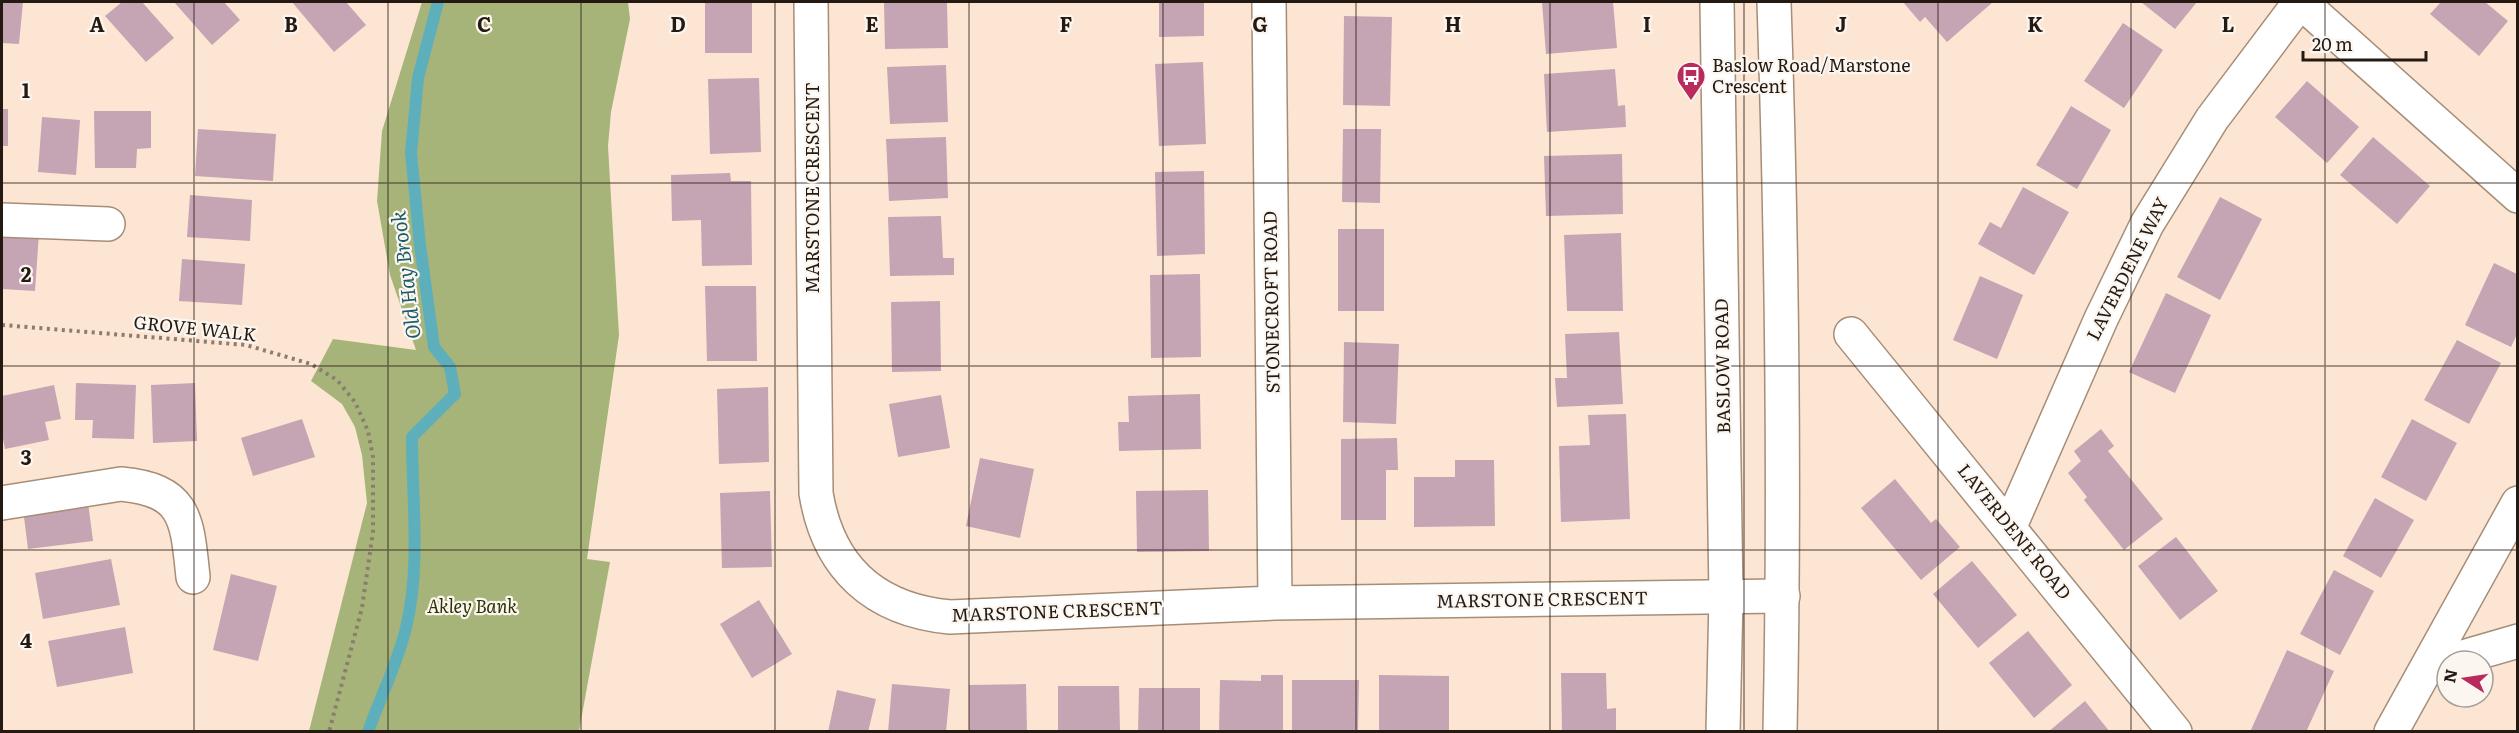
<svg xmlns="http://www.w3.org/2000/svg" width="2519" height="733" font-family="Literata,serif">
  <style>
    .forest { fill: #a7b479 }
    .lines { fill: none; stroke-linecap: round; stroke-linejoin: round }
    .stream { stroke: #5eafbc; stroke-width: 12 }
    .building { fill: #c5a4b3 }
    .minor-casing { stroke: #a68d77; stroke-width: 36 }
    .major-casing { stroke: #a68d77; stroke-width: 36 }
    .path { stroke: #8b7c6e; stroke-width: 4; stroke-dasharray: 3 4.5; stroke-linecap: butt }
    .minor { stroke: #fff; stroke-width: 33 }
    .major { stroke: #fff; stroke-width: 33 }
    .grid { fill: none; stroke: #241a12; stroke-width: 1.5; stroke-opacity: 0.55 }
    .labels { text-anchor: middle; stroke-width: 4.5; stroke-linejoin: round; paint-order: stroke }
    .poi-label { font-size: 18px; fill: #241a12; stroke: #fcf6f1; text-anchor: start }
    .street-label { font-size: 18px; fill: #241a12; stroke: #fcf6f1 }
    .park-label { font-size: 18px; font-style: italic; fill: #2a3203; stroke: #fcf6f1 }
    .water-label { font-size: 20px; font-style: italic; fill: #1a5d68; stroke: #fcf6f1 }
    .grid-label { font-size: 20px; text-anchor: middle; font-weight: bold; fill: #241a12; stroke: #fcf6f1; stroke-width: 4.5; stroke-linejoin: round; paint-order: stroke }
  </style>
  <rect width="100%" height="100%" fill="#fce6d3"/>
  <path class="forest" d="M 422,2 L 628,2 L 630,19 L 611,112 L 608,146 L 619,335 L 587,559 L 610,562 L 579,731 L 309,731 L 367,503 L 362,455 L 355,427 L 342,404 L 311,381 L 333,339 L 416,350 L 390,275 L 377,201 L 382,131 Z"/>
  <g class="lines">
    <path class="stream" d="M 368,732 C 380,698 398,662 406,628 C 421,566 412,501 412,437 L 455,394 L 450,367 L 434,347 L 420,245 L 411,153 L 418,78 L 438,2"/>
  </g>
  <path class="building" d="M 2,2 L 23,2 L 19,44 L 2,43 Z
    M 122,2 L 142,2 L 174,38 L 146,62 L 105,16 Z
    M 174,2 L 224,2 L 240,20 L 212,45 Z
    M 292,2 L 346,2 L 366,25 L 334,52 Z
    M 705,2 L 752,2 L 752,53 L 705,53 Z
    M 884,2 L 947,2 L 948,48 L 885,49 Z
    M 1159,2 L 1204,2 L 1204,36 L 1159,37 Z
    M 1542,2 L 1613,2 L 1617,48 L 1546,54 Z
    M 1903,2 L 1993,2 L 1947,42 L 1925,17 L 1920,22 Z
    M 2141,2 L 2197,2 L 2175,29 Z
    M 2441,2 L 2485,2 L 2508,21 L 2479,56 L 2430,14 Z
    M 1344,16 L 1392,17 L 1390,106 L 1343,105 Z
    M 2123,23 L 2163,50 L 2124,108 L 2084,81 Z
    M 1203,62 L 1206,144 L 1159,146 L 1155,64 Z
    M 946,65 L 948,122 L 890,124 L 887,67 Z
    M 1615,69 L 1618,106 L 1625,105 L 1626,127 L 1547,132 L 1544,74 Z
    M 759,78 L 761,152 L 710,154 L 708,79 Z
    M 2307,81 L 2359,127 L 2327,163 L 2275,117 Z
    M 2071,106 L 2111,130 L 2077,189 L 2036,165 Z
    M 2,109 L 8,109 L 8,146 L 2,146 Z
    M 94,111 L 151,111 L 151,148 L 137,149 L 136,168 L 95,168 Z
    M 42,117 L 80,120 L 76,175 L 38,172 Z
    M 198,129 L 276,134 L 273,181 L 195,176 Z
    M 1343,129 L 1381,129 L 1380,203 L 1342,202 Z
    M 946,137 L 948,198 L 889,201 L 886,139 Z
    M 2373,137 L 2430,186 L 2397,224 L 2340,175 Z
    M 1622,154 L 1623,214 L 1546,216 L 1544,156 Z
    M 1204,171 L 1205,254 L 1157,256 L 1155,172 Z
    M 730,173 L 731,181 L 751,181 L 752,265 L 702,266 L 701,220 L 672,221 L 671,175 Z
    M 2023,187 L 2069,212 L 2034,275 L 1978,244 L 1990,222 L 2001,228 Z
    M 190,195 L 252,200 L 250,241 L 187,237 Z
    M 2220,197 L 2262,219 L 2220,300 L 2177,277 Z
    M 941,216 L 943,258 L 954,258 L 954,275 L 890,276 L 888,217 Z
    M 1338,229 L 1384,229 L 1384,311 L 1338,311 Z
    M 2,231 L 39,233 L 35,291 L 2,289 Z
    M 1621,233 L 1623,311 L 1567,311 L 1564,235 Z
    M 182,259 L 245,264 L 242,305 L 179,301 Z
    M 2494,263 L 2517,274 L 2517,334 L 2511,347 L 2465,325 Z
    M 1200,274 L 1201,357 L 1151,358 L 1150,275 Z
    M 1980,276 L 2023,295 L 1997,359 L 1953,340 Z
    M 705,286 L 756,286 L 757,361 L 707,361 Z
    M 2166,293 L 2211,315 L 2175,393 L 2129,372 Z
    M 940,301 L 941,371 L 892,372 L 891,302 Z
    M 1619,332 L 1623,404 L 1557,407 L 1555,378 L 1567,378 L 1565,334 Z
    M 2457,340 L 2501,363 L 2469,424 L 2424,400 Z
    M 1344,342 L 1399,344 L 1396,424 L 1343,422 Z
    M 76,383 L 136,385 L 134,439 L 92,438 L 93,420 L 75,420 Z
    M 195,383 L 197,441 L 153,443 L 151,385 Z
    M 54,385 L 61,419 L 45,422 L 49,440 L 5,449 L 2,434 L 2,396 Z
    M 768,387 L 769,462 L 719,464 L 717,389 Z
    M 1200,394 L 1201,449 L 1119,451 L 1118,422 L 1129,422 L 1128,396 Z
    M 941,395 L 950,448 L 898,457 L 889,404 Z
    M 1626,414 L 1630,519 L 1561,522 L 1559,446 L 1590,445 L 1588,415 Z
    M 302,419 L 315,457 L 253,476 L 241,438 Z
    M 2412,419 L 2457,443 L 2426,501 L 2381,477 Z
    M 2101,429 L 2114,446 L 2108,451 L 2163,519 L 2124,550 L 2084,500 L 2087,497 L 2068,473 L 2081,461 L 2074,451 Z
    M 1397,438 L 1398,470 L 1386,470 L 1386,520 L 1341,520 L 1341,439 Z
    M 980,458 L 1034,469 L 1020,538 L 966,526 Z
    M 1455,460 L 1494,460 L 1495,526 L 1414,527 L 1414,477 L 1455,477 Z
    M 1895,479 L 1931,523 L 1936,519 L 1960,547 L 1921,580 L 1861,508 Z
    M 1208,490 L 1209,551 L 1137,552 L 1136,491 Z
    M 770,491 L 772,567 L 722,568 L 720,493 Z
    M 2375,498 L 2414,520 L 2381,578 L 2343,556 Z
    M 88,502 L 93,541 L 28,549 L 23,509 Z
    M 2176,537 L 2218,591 L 2180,620 L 2138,566 Z
    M 111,559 L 120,605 L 43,619 L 35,573 Z
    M 1972,561 L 2017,615 L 1978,648 L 1933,594 Z
    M 2334,570 L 2374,591 L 2340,655 L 2300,634 Z
    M 231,574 L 277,586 L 258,661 L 213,650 Z
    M 759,600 L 792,654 L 752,678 L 720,624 Z
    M 125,627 L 133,673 L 57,687 L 48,641 Z
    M 2028,631 L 2072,685 L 2034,718 L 1989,663 Z
    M 2287,650 L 2334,671 L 2306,732 L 2250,732 Z
    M 1561,673 L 1606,673 L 1607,709 L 1616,708 L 1616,732 L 1562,732 Z
    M 1261,675 L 1283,675 L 1283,732 L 1219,732 L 1220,680 L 1261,681 Z
    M 1379,675 L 1449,676 L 1449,732 L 1379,732 Z
    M 1292,680 L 1359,680 L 1358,732 L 1292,732 Z
    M 892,684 L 950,689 L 946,732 L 888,732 Z
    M 1026,684 L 1027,732 L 969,732 L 969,685 Z
    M 1058,686 L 1119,686 L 1120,732 L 1058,732 Z
    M 1139,688 L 1200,688 L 1200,732 L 1138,732 Z
    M 837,690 L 876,699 L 868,732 L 828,732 Z
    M 2085,701 L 2110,732 L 2048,732 Z"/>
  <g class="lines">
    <g class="minor-casing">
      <path id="minor" d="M 811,2 L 816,493 C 828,568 875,610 950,617 L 1275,603 L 1783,596
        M 1269,2 L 1275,603
        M 2301,2 L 2518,196
        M 2,220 L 108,224
        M 1851,334 L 2175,732
        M 2,503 L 121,484 C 187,490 187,520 193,577
        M 2010,526 L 2101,319 L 2147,224 L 2212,119 L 2300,2
        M 2449,661 L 2518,641
        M 2391,732 L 2518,503"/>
    </g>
    <g class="major-casing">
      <path id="major" d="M 1717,2 L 1726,597 L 1723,732
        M 1774,2 C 1782,244 1785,488 1780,732"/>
    </g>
    <path class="path" d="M 2,325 L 246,345 L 311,364 L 337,380 L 355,402 L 368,431 L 373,457 L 373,532 L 362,608 L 329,732"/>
    <use href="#minor" class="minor"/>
    <use href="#major" class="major"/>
  </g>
  <path class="grid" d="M 194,2 L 194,732M 388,2 L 388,732M 581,2 L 581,732M 775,2 L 775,732M 969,2 L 969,732M 1163,2 L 1163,732M 1356,2 L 1356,732M 1550,2 L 1550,732M 1744,2 L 1744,732M 1938,2 L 1938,732M 2131,2 L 2131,732M 2325,2 L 2325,732M 2,183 L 2518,183M 2,366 L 2518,366M 2,550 L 2518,550"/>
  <defs>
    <g id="bus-pin" transform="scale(1.5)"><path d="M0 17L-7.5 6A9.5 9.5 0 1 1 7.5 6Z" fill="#b92b5c" stroke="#fcf6f1"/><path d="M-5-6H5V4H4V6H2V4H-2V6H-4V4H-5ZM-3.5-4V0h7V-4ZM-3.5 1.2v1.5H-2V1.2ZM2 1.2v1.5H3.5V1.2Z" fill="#fff"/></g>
  </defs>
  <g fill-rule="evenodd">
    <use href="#bus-pin" x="1691" y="76"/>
  </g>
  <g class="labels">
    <g class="poi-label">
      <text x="1712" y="72">Baslow Road/Marstone<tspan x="1712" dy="21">Crescent</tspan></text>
    </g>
    <g class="street-label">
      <text transform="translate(813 188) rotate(-90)" y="6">MARSTONE CRESCENT</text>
      <text transform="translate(2128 269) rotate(-63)" y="6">LAVERDENE WAY</text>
      <text transform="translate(1272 302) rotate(-91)" y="6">STONECROFT ROAD</text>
      <text transform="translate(195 329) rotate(6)" y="6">GROVE WALK</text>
      <text transform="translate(1723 366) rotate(-91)" y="6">BASLOW ROAD</text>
      <text transform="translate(2014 532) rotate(51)" y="6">LAVERDENE ROAD</text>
      <text transform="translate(1542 600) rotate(-1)" y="6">MARSTONE CRESCENT</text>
      <text transform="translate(1057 612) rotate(-2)" y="6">MARSTONE CRESCENT</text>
    </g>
    <g class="park-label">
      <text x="472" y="613">Akley Bank</text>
    </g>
    <g class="water-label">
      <text transform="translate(406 275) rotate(-97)" y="7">Old Hay Brook</text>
    </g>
  </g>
  <g class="grid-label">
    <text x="97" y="32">A</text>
    <text x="291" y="32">B</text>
    <text x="484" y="32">C</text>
    <text x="678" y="32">D</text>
    <text x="872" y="32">E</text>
    <text x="1066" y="32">F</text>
    <text x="1260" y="32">G</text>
    <text x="1453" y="32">H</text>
    <text x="1647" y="32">I</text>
    <text x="1841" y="32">J</text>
    <text x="2035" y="32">K</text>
    <text x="2228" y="32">L</text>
    <text x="26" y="98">1</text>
    <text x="26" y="282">2</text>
    <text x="26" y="465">3</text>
    <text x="26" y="648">4</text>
  </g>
  <rect width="2519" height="733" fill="none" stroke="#241a12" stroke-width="6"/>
  <g transform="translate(2465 679) rotate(282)"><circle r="28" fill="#fcf6f1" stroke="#a69e98" stroke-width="1.5"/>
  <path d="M0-4.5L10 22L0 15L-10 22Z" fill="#b92b5c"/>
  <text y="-9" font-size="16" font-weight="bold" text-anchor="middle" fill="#241a12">N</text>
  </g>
  <path d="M2303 51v9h123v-9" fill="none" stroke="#241a12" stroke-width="3"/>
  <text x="2312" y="51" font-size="18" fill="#241a12" stroke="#fcf6f1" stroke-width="4.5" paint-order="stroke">20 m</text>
</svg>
